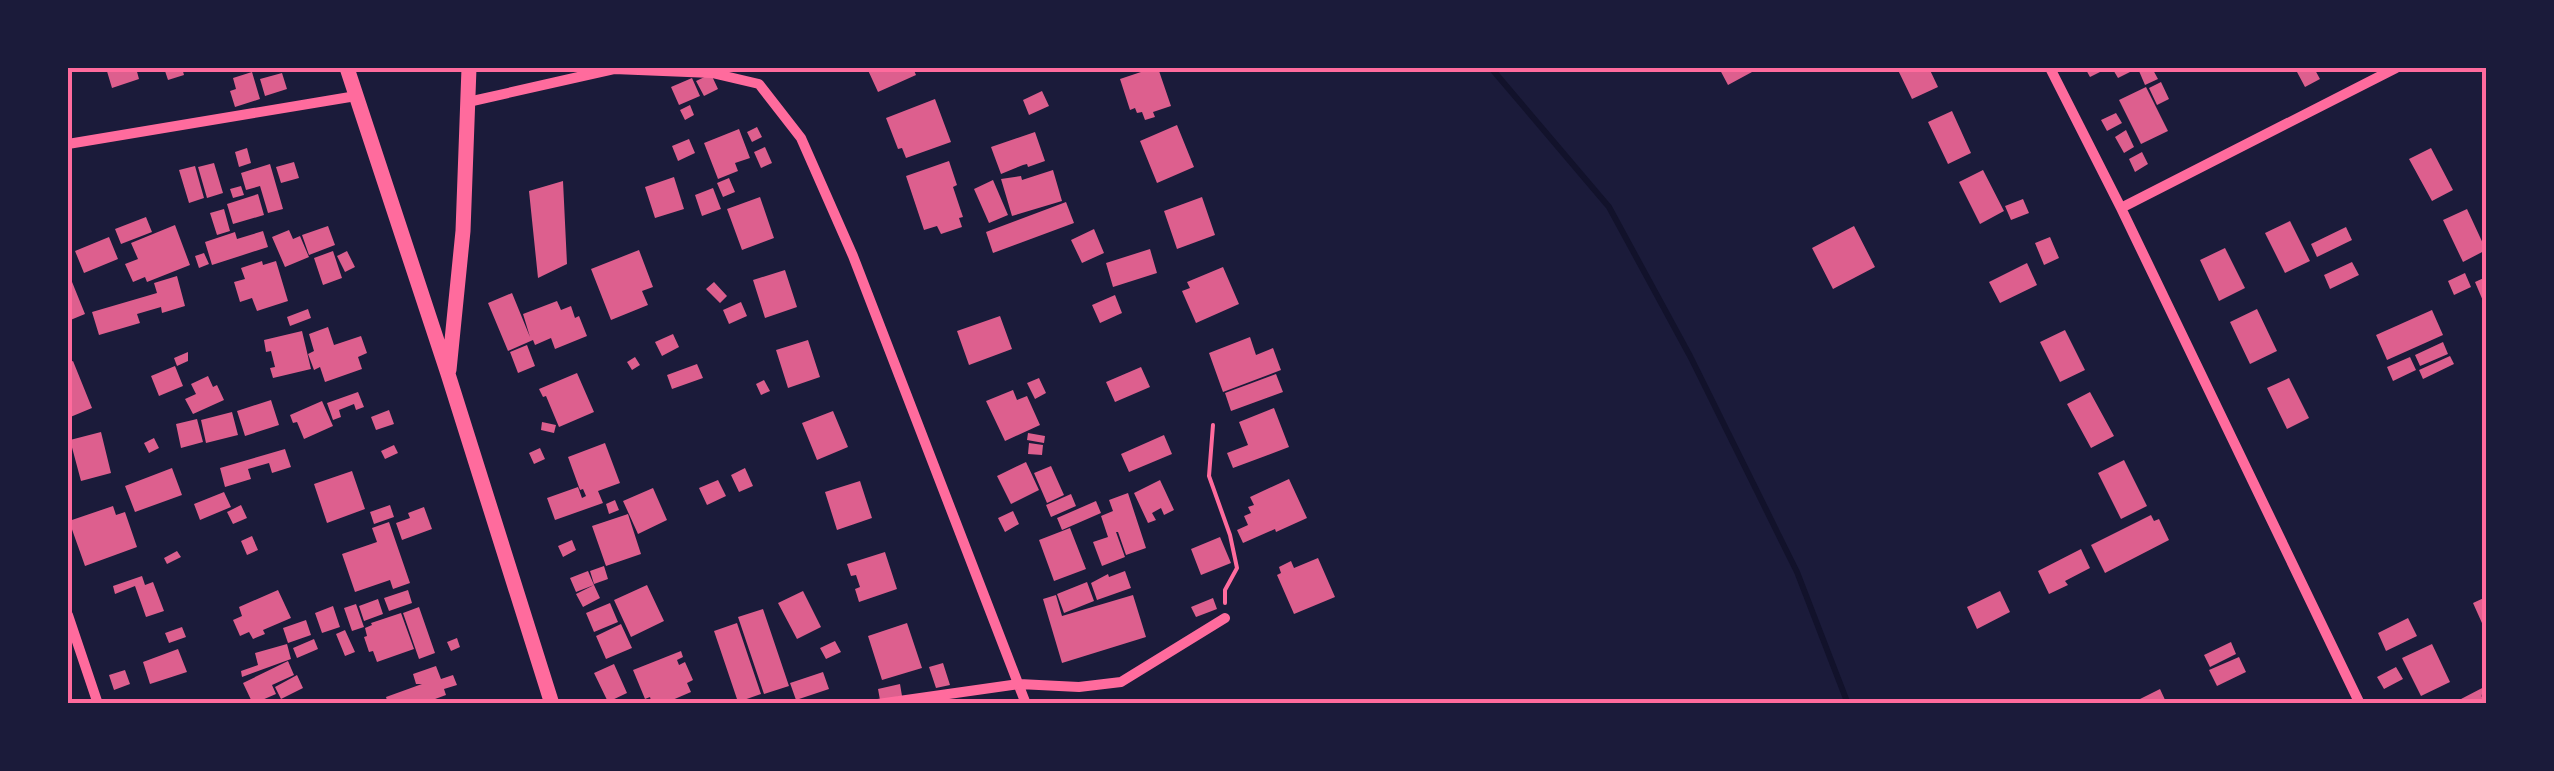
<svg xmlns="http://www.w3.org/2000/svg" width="2554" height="771" font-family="'Fira Sans',sans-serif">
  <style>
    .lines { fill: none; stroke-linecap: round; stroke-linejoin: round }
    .stream { stroke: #12122b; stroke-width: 6 }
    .building { fill: #dd5f8e }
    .path { stroke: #ff6b9d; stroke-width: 4 }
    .minor { stroke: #ff6b9d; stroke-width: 10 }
    .trunk { stroke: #ff6b9d; stroke-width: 15 }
    .neatline { fill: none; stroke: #ff6b9d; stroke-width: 4 }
  </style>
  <rect width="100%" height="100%" fill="#1b1b3a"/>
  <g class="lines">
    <path class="stream" d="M 1491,68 L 1609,207 L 1690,356 L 1797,572 L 1848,704"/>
  </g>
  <path class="building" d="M 106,68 L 136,68 L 139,79 L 112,88 Z
    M 164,68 L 182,68 L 184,75 L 168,80 Z
    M 867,68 L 913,68 L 916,75 L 878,92 Z
    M 1153,68 L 1158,68 L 1171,106 L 1153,112 L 1155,117 L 1145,120 L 1142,112 L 1137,113 L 1135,108 L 1130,110 L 1120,79 Z
    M 1719,68 L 1749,68 L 1752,72 L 1728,85 Z
    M 1897,68 L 1929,68 L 1938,87 L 1912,99 Z
    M 2085,68 L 2101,68 L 2102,71 L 2090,77 Z
    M 2112,68 L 2138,68 L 2118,78 Z
    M 2146,68 L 2152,68 L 2158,79 L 2145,85 L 2139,71 Z
    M 2305,68 L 2314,68 L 2320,79 L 2305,87 L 2297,72 Z
    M 252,72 L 260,99 L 235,107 L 230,91 L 236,89 L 233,78 Z
    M 282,73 L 287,89 L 265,96 L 260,79 Z
    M 711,74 L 718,89 L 704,96 L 696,81 Z
    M 692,78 L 700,96 L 679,105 L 671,87 Z
    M 2161,82 L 2169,99 L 2157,105 L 2149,88 Z
    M 2146,87 L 2168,131 L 2141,144 L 2119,100 Z
    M 1042,91 L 1049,106 L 1029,115 L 1023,100 Z
    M 935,99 L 951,142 L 906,158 L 902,148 L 898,149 L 886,118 Z
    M 690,105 L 694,115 L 685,120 L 680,110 Z
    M 1952,111 L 1971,153 L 1948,164 L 1928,122 Z
    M 2116,113 L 2122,123 L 2107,131 L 2101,120 Z
    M 1177,125 L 1194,167 L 1157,183 L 1140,141 Z
    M 757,127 L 762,137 L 752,142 L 747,132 Z
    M 739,129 L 750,158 L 735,163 L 738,171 L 718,179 L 704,143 Z
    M 2126,130 L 2134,147 L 2124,153 L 2115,137 Z
    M 1035,132 L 1045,161 L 1028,167 L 1027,164 L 1023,165 L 1001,174 L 991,147 Z
    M 689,139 L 695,153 L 678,161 L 672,146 Z
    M 765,147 L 772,163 L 761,168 L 754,152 Z
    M 247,148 L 251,163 L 239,167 L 235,152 Z
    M 2431,148 L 2453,190 L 2432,201 L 2409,159 Z
    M 2142,152 L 2148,164 L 2135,172 L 2129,159 Z
    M 949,161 L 957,185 L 953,187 L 963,217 L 959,218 L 962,227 L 941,234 L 937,226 L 924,230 L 906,176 Z
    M 294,162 L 299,178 L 281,183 L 276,167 Z
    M 214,163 L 223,193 L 207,198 L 198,167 Z
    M 270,164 L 283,209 L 268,213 L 260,186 L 246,190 L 241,173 Z
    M 195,166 L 204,198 L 189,203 L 179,170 Z
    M 1053,170 L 1062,201 L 1012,216 L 1001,179 L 1021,176 L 1022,180 Z
    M 1983,170 L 2004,211 L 1980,224 L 1959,182 Z
    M 674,177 L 684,209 L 655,218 L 645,187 Z
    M 729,178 L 735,192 L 723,197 L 717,183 Z
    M 993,180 L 1008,215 L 989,223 L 974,189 Z
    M 563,181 L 567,264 L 538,278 L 529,191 Z
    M 241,186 L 244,195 L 233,198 L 230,189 Z
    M 713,188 L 721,209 L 702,216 L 695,195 Z
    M 258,194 L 264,215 L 233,224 L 227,204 Z
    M 760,197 L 774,238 L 742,250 L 727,209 Z
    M 1202,197 L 1215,235 L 1177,249 L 1164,211 Z
    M 2023,199 L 2029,213 L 2011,220 L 2005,206 Z
    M 1066,202 L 1074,223 L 993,253 L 986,232 Z
    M 224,209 L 230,231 L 217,235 L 210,213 Z
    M 2467,209 L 2486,250 L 2463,262 L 2443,220 Z
    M 146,217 L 152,232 L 121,244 L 115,229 Z
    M 2290,221 L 2310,261 L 2285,273 L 2265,233 Z
    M 175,225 L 190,265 L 147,282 L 145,277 L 133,282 L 125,264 L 138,259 L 131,243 Z
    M 328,226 L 335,245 L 309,255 L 302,235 Z
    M 1854,226 L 1875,267 L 1833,289 L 1812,248 Z
    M 2346,227 L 2352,240 L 2317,257 L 2311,244 Z
    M 1094,229 L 1104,253 L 1082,263 L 1071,240 Z
    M 289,230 L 293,239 L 300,236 L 309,257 L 285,267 L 272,237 Z
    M 263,231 L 268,247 L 212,265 L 205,242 L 235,232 L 237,239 Z
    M 109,237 L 118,259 L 84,273 L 75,251 Z
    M 2050,237 L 2059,258 L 2044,265 L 2035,243 Z
    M 2225,248 L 2245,288 L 2219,301 L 2200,260 Z
    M 1150,249 L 1157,273 L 1113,287 L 1106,263 Z
    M 639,250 L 653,287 L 642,291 L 648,305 L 611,320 L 591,269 Z
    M 333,251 L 342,278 L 323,285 L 314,258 Z
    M 347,251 L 355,267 L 345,272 L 337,256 Z
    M 204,253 L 209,264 L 199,268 L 195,256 Z
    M 262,261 L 263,265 L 276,261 L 288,301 L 257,311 L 252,298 L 240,302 L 234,282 L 245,279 L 241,268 Z
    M 2352,262 L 2359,275 L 2330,289 L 2324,275 Z
    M 2027,263 L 2037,285 L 2000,303 L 1989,282 Z
    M 1223,267 L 1239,304 L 1196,323 L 1182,291 L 1190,288 L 1187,282 Z
    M 785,270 L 797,307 L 765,318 L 753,280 Z
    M 68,272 L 85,314 L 68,321 Z
    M 2465,273 L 2471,287 L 2454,295 L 2448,281 Z
    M 177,276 L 185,306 L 162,313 L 161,307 L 137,314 L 140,323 L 99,335 L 92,312 L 157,293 L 154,283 Z
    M 2486,277 L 2486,308 L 2475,282 Z
    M 714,282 L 727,296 L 720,303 L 706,289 Z
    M 512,293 L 530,337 L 523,314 L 557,301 L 561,310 L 571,306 L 575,318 L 579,316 L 587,336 L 555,349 L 551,338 L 535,345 L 533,340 L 508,351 L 488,303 Z
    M 1115,295 L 1122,313 L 1100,323 L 1092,305 Z
    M 741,302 L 747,316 L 729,324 L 723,310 Z
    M 308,309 L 311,318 L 290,326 L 287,317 Z
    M 2257,309 L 2277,351 L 2250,364 L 2230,322 Z
    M 2432,310 L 2443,335 L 2387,360 L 2376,335 Z
    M 1000,316 L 1012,349 L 969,365 L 957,331 Z
    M 328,327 L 334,345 L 361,336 L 367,353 L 358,357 L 362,369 L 325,382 L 320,367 L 314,370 L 308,354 L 314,351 L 309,334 Z
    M 2065,330 L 2085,370 L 2060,382 L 2040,342 Z
    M 302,331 L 311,369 L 273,378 L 270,368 L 275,367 L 271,351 L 266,352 L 264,340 Z
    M 673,334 L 679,347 L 662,356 L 655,342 Z
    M 1250,337 L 1256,355 L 1273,348 L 1281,370 L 1223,392 L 1209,353 Z
    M 808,340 L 820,377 L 788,388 L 776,350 Z
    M 2443,342 L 2448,354 L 2420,366 L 2415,355 Z
    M 527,345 L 535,366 L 518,373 L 510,352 Z
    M 188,352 L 188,361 L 177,366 L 174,358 Z
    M 2450,356 L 2454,364 L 2423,379 L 2419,370 Z
    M 635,357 L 640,365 L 632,370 L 627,362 Z
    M 2410,357 L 2416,370 L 2393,381 L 2387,367 Z
    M 73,361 L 92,408 L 68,418 L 68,363 Z
    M 697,364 L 703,378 L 672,389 L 667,375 Z
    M 175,366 L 183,386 L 159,396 L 151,376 Z
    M 1141,367 L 1150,387 L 1115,402 L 1106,382 Z
    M 577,373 L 594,412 L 559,427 L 546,396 L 543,397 L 539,389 Z
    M 1276,374 L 1283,392 L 1231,411 L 1225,393 Z
    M 208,376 L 213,387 L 217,385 L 224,400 L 193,414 L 185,399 L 196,394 L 191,384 Z
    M 1039,378 L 1046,393 L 1035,399 L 1027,383 Z
    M 2289,378 L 2309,418 L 2287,429 L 2267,388 Z
    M 764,380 L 770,391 L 761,395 L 756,384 Z
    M 1013,390 L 1017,400 L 1027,396 L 1040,425 L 1005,441 L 986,401 Z
    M 358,392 L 364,407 L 356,410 L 354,404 L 339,410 L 341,417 L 333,420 L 327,403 Z
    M 2090,392 L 2114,436 L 2091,448 L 2067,404 Z
    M 271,400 L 279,425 L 245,436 L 237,411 Z
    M 322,401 L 333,426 L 304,439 L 297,422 L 293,423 L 290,415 Z
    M 1274,408 L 1289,447 L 1233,468 L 1227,453 L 1248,445 L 1239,422 Z
    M 389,410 L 394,424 L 376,430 L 371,417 Z
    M 833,411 L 848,447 L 817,460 L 802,423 Z
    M 232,412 L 238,435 L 206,443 L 201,420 Z
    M 197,419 L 203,442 L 181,448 L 176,424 Z
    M 542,422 L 556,425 L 554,433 L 541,430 Z
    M 101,432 L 111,473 L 81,481 L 70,440 Z
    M 1028,433 L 1045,436 L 1044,443 L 1027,440 Z
    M 1164,435 L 1172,454 L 1129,472 L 1121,454 Z
    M 154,438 L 159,448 L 149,453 L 144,443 Z
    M 605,443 L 620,483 L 598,491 L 603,503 L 555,520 L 547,498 L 578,487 L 582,498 L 586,496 L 583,489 L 580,490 L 568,457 Z
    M 1029,443 L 1043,445 L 1042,455 L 1028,454 Z
    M 394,445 L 398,453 L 385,459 L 381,451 Z
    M 540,448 L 545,459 L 534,464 L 529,453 Z
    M 285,449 L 291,467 L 272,473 L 269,463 L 248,469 L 251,479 L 225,487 L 220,468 Z
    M 2124,460 L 2147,506 L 2121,519 L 2098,473 Z
    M 1026,462 L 1039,490 L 1011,504 L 997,476 Z
    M 1051,466 L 1064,495 L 1047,503 L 1034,473 Z
    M 172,468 L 182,495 L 135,512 L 125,486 Z
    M 745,468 L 753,486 L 739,492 L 731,475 Z
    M 352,471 L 365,509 L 327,523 L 314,484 Z
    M 1289,479 L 1307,518 L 1276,532 L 1275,529 L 1243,543 L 1237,530 L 1248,525 L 1244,516 L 1251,513 L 1248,507 L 1254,505 L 1250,497 Z
    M 718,480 L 726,496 L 707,505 L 699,488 Z
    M 1160,480 L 1174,510 L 1164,515 L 1161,508 L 1152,513 L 1156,520 L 1148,523 L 1134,493 Z
    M 860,481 L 872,518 L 837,530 L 825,492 Z
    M 653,488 L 667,520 L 638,534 L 623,501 Z
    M 224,492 L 231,507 L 200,520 L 194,504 Z
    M 1128,493 L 1146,548 L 1126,555 L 1118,532 L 1116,532 L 1125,557 L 1102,566 L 1093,542 L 1108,537 L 1101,516 L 1113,511 L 1109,500 Z
    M 1071,494 L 1076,506 L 1051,517 L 1046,505 Z
    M 615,500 L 619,510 L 609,514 L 606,504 Z
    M 1096,501 L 1101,513 L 1062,530 L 1057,518 Z
    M 241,505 L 247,518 L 233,524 L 227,512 Z
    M 390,505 L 394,517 L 374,524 L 370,512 Z
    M 113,506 L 116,515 L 125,512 L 137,547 L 85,566 L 69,521 Z
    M 424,507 L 432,529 L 402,540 L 396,523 L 410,518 L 408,513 Z
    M 1013,511 L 1019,524 L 1005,532 L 998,518 Z
    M 628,514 L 641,554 L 606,566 L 592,526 Z
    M 2151,515 L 2154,521 L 2159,519 L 2169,540 L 2105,573 L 2091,545 Z
    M 389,522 L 410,583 L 393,589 L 390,580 L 355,592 L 342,554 L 377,542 L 372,528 Z
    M 1070,528 L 1086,569 L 1054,581 L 1039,540 Z
    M 252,536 L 258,550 L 247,555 L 241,541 Z
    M 1220,537 L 1231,563 L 1201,575 L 1191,549 Z
    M 572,540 L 576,550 L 563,557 L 558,546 Z
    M 2081,549 L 2090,568 L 2065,581 L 2068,585 L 2049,594 L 2038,571 Z
    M 177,551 L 181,557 L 167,564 L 164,558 Z
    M 885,552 L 897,589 L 859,602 L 855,589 L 860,587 L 856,575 L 851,576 L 847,564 Z
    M 1318,558 L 1335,597 L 1294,614 L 1277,575 L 1281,573 L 1279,567 L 1291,561 L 1294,568 Z
    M 604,566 L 608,579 L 594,584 L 590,571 Z
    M 588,571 L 594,585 L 576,592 L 570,578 Z
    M 1125,571 L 1131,588 L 1097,600 L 1091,583 L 1108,574 L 1109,577 Z
    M 142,576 L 145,585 L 153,582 L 164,611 L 146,617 L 135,586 L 115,594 L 113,586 Z
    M 1087,582 L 1094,601 L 1064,613 L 1057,594 Z
    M 594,585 L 600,598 L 583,607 L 576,594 Z
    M 647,585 L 664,621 L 631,637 L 614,600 Z
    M 278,590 L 291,618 L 263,630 L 265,634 L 253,639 L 249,632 L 240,636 L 233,620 L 242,616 L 239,607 Z
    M 408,590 L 412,603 L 389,611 L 384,598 Z
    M 803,591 L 821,627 L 797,639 L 778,603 Z
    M 2000,591 L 2010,612 L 1977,629 L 1967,607 Z
    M 1056,595 L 1062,616 L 1133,595 L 1146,637 L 1062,663 L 1043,599 Z
    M 2486,597 L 2486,632 L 2473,603 Z
    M 1213,598 L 1217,609 L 1196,617 L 1191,607 Z
    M 378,599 L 383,614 L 364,621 L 359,606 Z
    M 610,603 L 618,622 L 594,632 L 586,613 Z
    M 356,604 L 364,627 L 352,631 L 344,608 Z
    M 333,606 L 340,627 L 322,633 L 315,613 Z
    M 419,607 L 435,653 L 419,659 L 403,613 Z
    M 763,609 L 789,686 L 764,694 L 738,617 Z
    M 401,613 L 414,649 L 377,662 L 373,651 L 369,652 L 364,637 L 367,636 L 365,628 L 372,625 L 371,623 Z
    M 2408,618 L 2417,636 L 2386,651 L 2378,633 Z
    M 306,620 L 311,635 L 288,643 L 283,628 Z
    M 737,623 L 761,694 L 738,702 L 714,631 Z
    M 907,623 L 922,668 L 882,680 L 868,636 Z
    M 621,624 L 632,648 L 606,659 L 596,636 Z
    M 182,627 L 186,637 L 169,643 L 165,633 Z
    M 345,630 L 355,652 L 345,656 L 336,634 Z
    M 457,638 L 460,647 L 451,651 L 447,642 Z
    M 314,639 L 318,649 L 297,658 L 293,648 Z
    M 835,641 L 841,652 L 826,659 L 820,648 Z
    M 2231,642 L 2236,654 L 2210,667 L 2204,655 Z
    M 287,644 L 291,659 L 242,677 L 241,671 L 258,665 L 255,653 Z
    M 2432,644 L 2450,682 L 2421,696 L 2402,658 Z
    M 178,649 L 187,672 L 150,684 L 143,662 Z
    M 681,651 L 683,657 L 677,660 L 679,665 L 685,662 L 693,680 L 687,683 L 691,692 L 663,704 L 652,704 L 650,697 L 645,699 L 633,670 Z
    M 2239,657 L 2246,672 L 2217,686 L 2209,670 Z
    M 288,661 L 294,675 L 272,685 L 276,694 L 253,704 L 243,683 Z
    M 943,663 L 950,685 L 936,688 L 929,667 Z
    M 614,664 L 627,693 L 608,702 L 594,673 Z
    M 436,666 L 441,679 L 453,675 L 457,685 L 444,689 L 446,695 L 427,702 L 428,704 L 388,704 L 386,697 L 422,684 L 416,684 L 413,674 Z
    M 2396,667 L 2403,679 L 2384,689 L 2377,677 Z
    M 125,670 L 130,684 L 114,690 L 109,675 Z
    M 823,672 L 829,689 L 796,700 L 790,683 Z
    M 297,675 L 303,688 L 281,699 L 275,687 Z
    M 900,684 L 902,696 L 880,700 L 878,689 Z
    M 2486,686 L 2486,704 L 2481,694 L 2484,704 L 2464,704 L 2461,699 Z
    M 2160,689 L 2166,702 L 2164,704 L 2130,704 Z"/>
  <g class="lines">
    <path class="path" d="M 1213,425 L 1209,476 L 1230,535 L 1237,568 L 1225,590 L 1225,603"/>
    <path class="minor" d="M 2050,68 L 2121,208 L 2360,704
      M 468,102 L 614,69 L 712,73 L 759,84 L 801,138 L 853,256 L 1026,704
      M 68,144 L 356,96
      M 2121,208 L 2396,68
      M 68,615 L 98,704
      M 878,704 L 1019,684 L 1079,687 L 1121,682 L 1225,618"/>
    <path class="trunk" d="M 347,68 L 448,374 L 552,704
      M 449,370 L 463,231 L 469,68"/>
  </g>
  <rect width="2554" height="771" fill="none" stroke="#1b1b3a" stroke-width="140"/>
  <rect x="70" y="70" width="2414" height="631" class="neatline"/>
</svg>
